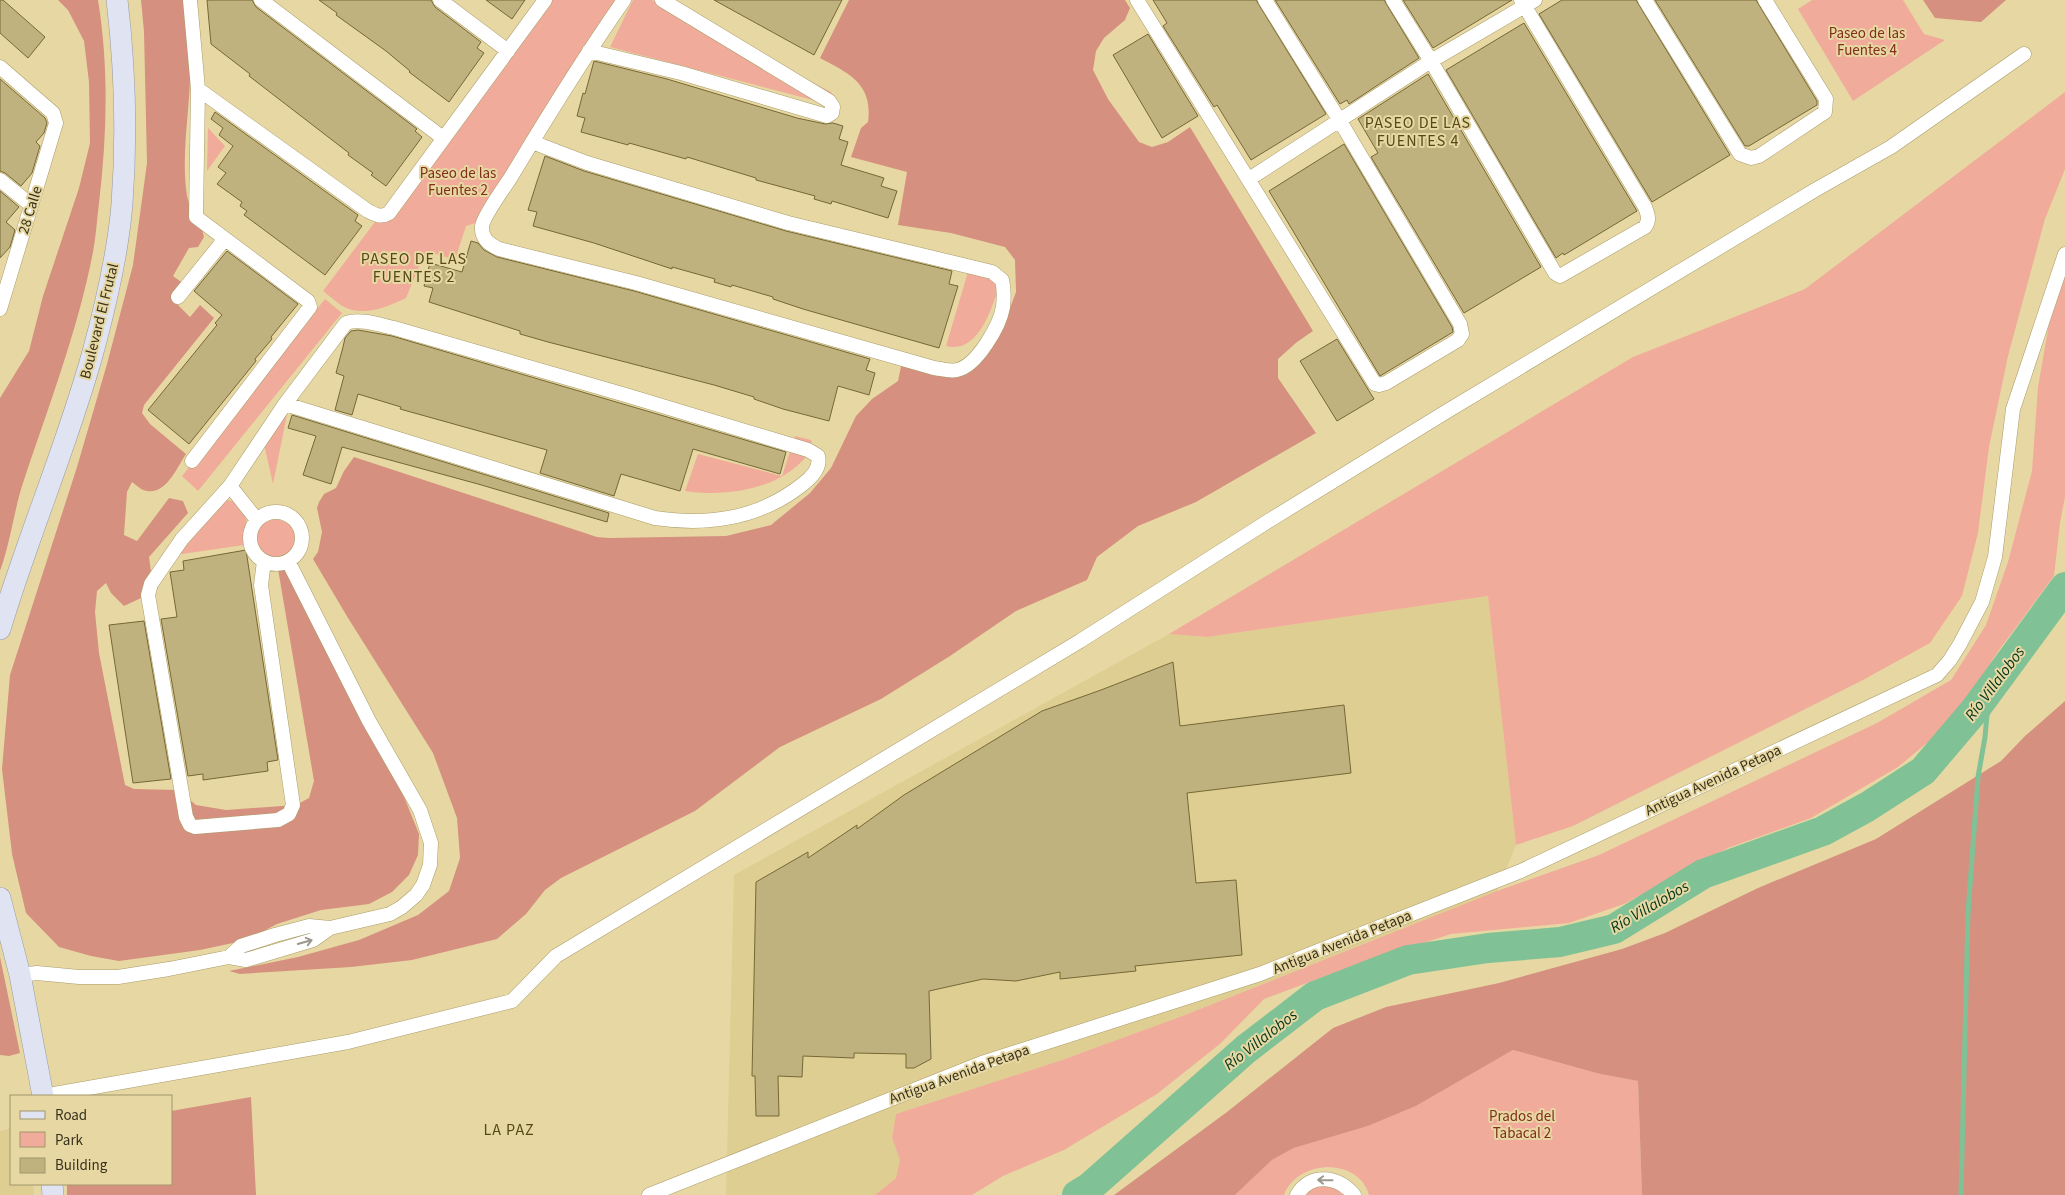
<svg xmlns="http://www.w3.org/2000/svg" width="2065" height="1195" font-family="'Source Sans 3',sans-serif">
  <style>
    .built { fill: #dfce91 }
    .green { fill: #f1ab9a }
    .forest { fill: #d6907f }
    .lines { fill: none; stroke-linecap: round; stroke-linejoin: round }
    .stream { stroke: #81c196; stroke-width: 5 }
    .river { stroke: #81c196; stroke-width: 30 }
    .building { fill: #c0b27e; stroke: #766836 }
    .minor-casing { stroke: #aa9c69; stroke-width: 15 }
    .primary-casing { stroke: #9799a2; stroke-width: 22 }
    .minor { stroke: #fff; stroke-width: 14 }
    .primary { stroke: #dfe3f2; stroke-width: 21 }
    .oneway { stroke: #9c988e }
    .labels { text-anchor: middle; stroke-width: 4; stroke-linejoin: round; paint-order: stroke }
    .park-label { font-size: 15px; fill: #812e1b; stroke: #e7d8a3 }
    .street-label { font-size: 15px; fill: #38321d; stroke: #e7d8a3 }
    .neighbourhood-label { font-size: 16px; letter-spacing: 1px; fill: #564915; stroke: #e7d8a3 }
    .water-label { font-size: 16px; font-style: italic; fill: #02361b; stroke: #e7d8a3 }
  </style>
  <rect width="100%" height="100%" fill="#e7d8a3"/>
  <path class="built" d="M 1488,596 L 1516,845 L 1497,891 L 1185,1015 L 1062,1060 L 896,1114 L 892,1138 L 900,1160 L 896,1178 L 875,1195 L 726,1195 L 734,875 L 1169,634 L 1207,637 Z
    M 11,1128 L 11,1184 L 33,1184 L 34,1195 L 0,1195 L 0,1131 Z"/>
  <path class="green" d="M 542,0 L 626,0 L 482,221 L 466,226 L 455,260 L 433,253 L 423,257 L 406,298 C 389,306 371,314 352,310 C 342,308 331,297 323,291 Z
    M 633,0 L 652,0 L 831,92 L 835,100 L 828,104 L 610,47 Z
    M 1812,0 L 1903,0 L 1924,34 L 1945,40 L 1853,101 L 1798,9 Z
    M 2065,92 L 2065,169 L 2045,219 L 2008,356 L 1989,447 L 1978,533 L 1962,596 L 1930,643 L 1863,680 L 1573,826 L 1516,845 L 1488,596 L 1207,637 L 1169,634 L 1633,357 L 1805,289 Z
    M 208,128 L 225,146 L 207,171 Z
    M 2065,257 L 2065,497 L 2060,523 L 2054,576 L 1999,650 L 1951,723 L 1898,767 L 1811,818 L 1728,848 L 1624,904 L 1569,923 L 1451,934 L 1350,967 L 1264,999 L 1221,1043 L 1157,1094 L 1064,1150 L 1003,1176 L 972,1195 L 875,1195 L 896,1178 L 900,1160 L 892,1138 L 896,1114 L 1062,1060 L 1185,1015 L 1497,891 L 1599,855 L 1877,723 L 1951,680 L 1986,625 L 2008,562 L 2032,471 L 2038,387 L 2050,318 Z
    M 970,265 L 991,272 L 998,290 C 990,313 977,354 946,346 Z
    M 325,299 L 342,313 L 198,491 L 182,476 Z
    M 288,410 L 273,484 L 263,440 Z
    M 795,436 L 811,440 L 813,447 C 789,488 729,498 685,491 L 698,454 L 782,476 Z
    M 226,500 L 240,502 L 244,510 L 251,543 C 252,539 252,533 255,529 C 262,519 277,516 287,523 C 322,545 266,594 251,544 L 175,555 Z
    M 1513,1050 L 1600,1074 L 1638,1081 L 1642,1195 L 1369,1195 C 1359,1157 1297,1159 1284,1195 L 1235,1195 L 1272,1160 L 1294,1148 L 1368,1126 L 1416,1106 Z
    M 1321,1182 L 1350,1195 L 1300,1195 Z"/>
  <path class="forest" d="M 58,0 L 98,0 C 109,67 107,136 99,203 C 97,219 96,236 93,252 C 78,330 49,405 24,480 C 14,509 11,541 0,571 L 0,398 L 29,351 L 43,296 L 79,188 L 90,143 L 89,82 L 84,41 L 68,10 Z
    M 141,0 L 186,0 C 187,19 190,38 190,57 C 192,103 180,150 187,196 C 190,212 201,222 204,237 L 198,247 L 189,248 L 173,276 L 187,286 L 176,303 L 190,317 L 200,305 L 214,318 L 144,405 L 142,413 L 150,424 L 186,454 C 176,469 164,500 141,489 C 138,487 135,484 132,482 L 127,492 L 124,535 L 137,541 L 169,498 L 183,501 L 188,513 L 149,557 L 153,586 L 141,598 L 124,606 L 111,593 L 106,583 L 97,591 L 95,612 L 99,653 L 125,785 L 134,789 L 178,790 L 196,805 L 226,810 L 296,805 L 309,798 L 314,781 L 278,569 L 291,570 L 400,787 L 419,834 L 418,855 L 409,875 L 392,892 L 369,904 L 321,910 L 277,924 L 247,940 L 200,950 L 119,961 L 91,956 L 59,947 L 26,913 L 12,854 L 2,769 L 10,675 L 77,467 L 107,364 L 133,265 L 147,163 L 144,32 Z
    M 849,0 L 1125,0 L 1130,8 L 1125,20 L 1104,38 L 1096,51 L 1093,70 L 1108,99 L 1139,142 L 1152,147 L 1168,142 L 1190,127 L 1313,331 L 1297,342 L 1278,359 L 1278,378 L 1316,433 L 1196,502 L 1138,526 L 1097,557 L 1087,580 L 1016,611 L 950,656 L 881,699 L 780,747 L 695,811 L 561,878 L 545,890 L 526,914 L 497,939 L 412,960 L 351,967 L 240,974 L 229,971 L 298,957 L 359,940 L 418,915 L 449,891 L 460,858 L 457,818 L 433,753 L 348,618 L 313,559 L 318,552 L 322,532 L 317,508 L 319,502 L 324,494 L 336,488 L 344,471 L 354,457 L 597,537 L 609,538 L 726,536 L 771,525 L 810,493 L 831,468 L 856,416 L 872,399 L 898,381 L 902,362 L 961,372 L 986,357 L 1003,327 L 1016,292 L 1015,260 L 1005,247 L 951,233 L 898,225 L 907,172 L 851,157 L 861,128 L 868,122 C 873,84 850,74 820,58 Z
    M 1923,0 L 2006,0 L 1981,22 L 1935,18 Z
    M 2065,701 L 2065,1195 L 1642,1195 L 1638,1081 L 1600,1074 L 1513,1050 L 1416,1106 L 1368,1126 L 1294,1148 L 1272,1160 L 1235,1195 L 1114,1195 L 1227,1112 L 1333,1028 L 1386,1007 L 1499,983 L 1622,949 L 1665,933 L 1758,888 L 1876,839 L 2001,761 L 2025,736 Z
    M 0,957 L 20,1053 L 9,1056 L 0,1055 Z
    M 251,1097 L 256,1195 L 67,1195 L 67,1184 L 171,1184 L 171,1111 Z"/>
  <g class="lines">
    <path class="stream" d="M 1961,1195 L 1968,913 L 1978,777 L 1985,737 L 1989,692"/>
    <path class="river" d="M 1077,1195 L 1090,1187 L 1246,1049 L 1315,996 L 1408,960 L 1488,948 L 1560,942 L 1614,929 L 1703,874 L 1823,831 L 1867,807 L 1923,771 L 1974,711 L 2065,587"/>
  </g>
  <path class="building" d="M 0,0 L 3,0 L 45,37 L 28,58 L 0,33 Z
    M 207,0 L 252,0 L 256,7 L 417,129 L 415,131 L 422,137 L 386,186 L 371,175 L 373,173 L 348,155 L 349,153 L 249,76 L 250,74 L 211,44 Z
    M 319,0 L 431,0 L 435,7 L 481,42 L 477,48 L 484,53 L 449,102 L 409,72 L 410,71 L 386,51 L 336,15 L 337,13 Z
    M 486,0 L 525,0 L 512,19 Z
    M 714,0 L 842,0 L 814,55 Z
    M 1153,0 L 1256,0 L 1326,114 L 1251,160 L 1217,105 L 1214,107 L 1163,26 L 1167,23 Z
    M 1275,0 L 1384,0 L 1419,58 L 1349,104 L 1347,100 L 1340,104 Z
    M 1403,0 L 1512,0 L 1433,48 Z
    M 1562,0 L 1636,0 L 1730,155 L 1652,202 L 1539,14 Z
    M 1655,0 L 1756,0 L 1817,101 L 1817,105 L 1749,146 L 1745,146 Z
    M 1524,23 L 1637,211 L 1564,255 L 1563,253 L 1556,258 L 1446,70 Z
    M 1148,34 L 1198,116 L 1162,138 L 1113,55 Z
    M 594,61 L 667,79 L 797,118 L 825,124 L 833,123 L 843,126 L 839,139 L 848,142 L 841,165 L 884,178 L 881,186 L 897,191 L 888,218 L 832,201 L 831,204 L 814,199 L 815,196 L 756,180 L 756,178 L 687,157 L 686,159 L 629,143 L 628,145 L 581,132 L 585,118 L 577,116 L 583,93 L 585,94 Z
    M 1428,74 L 1541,267 L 1464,313 L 1371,157 L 1378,153 L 1358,119 Z
    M 0,79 L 45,118 L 47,123 L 44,133 L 36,142 L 40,146 L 32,173 L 21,186 L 5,173 L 0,171 Z
    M 215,112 L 358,215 L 355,221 L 362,226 L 325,275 L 244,215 L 247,211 L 240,206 L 242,202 L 217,184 L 226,173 L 218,167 L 233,146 L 219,135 L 223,128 L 211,119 Z
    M 1344,144 L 1452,327 L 1453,332 L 1380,376 L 1269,191 Z
    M 545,156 L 584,171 L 786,231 L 952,271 L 949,284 L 958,286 L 939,348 L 803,309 L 773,299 L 773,297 L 732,285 L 731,287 L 714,282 L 715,279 L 672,267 L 672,269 L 594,243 L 533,226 L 537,212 L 528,210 Z
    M 0,191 L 19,207 L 6,222 L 15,230 L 10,247 L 0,258 Z
    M 471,241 L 478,243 L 484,250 L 497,257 L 634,291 L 870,359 L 866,370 L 875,373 L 869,395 L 838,386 L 829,421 L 783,409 L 754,399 L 754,397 L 714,385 L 548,342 L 520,334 L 520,331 L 429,302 L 433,288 L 424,286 L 430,263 L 462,272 Z
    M 227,251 L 298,304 L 271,337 L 272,339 L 255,359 L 256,361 L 189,444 L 148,410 L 217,325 L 215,323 L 222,315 L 194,291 Z
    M 358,330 L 392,336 L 786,452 L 780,474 L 693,449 L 680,491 L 621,474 L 614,496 L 540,473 L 547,450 L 400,409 L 401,407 L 358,394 L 352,415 L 335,410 L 344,376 L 336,373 L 343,347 L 345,338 L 351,331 Z
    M 1337,339 L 1374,399 L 1337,421 L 1300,361 Z
    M 292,415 L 609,513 L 607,522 L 478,484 L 342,447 L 331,484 L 303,475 L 316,436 L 288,428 Z
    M 246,550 L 278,760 L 267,762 L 268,771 L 203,780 L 203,774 L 188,776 L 161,619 L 177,617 L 170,572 L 184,570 L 183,561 Z
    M 144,621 L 171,779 L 133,783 L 109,625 Z
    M 1173,662 L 1180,726 L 1344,705 L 1351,773 L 1187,793 L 1196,883 L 1236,880 L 1242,955 L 1135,966 L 1136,971 L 1060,979 L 1060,972 L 1016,981 L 983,979 L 929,991 L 931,1059 L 914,1068 L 906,1068 L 906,1054 L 854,1053 L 854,1058 L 803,1056 L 802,1077 L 778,1076 L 779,1116 L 756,1116 L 755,1076 L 752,1076 L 756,882 L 808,852 L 808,858 L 857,825 L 857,829 L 904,795 L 1042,711 L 1101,690 Z"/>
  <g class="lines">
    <g class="minor-casing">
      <path id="minor" d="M 190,0 L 198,89 L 196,217 L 308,301 L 310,307 L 192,461
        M 261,0 L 443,138
        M 440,0 L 508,51
        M 1137,0 L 1375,384 L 1379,385 L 1386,383 L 1458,340 L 1462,334 L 1460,324 L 1340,121 L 1265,0
        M 1393,0 L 1431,61 L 1555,273 L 1560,276 L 1645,227 C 1650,220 1648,215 1645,207 L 1521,0
        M 1645,0 L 1740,154 L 1751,158 L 1759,156 L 1825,112 L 1826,99 L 1765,0
        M 589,51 L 681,73 L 827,116 L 832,113 L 833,107 L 829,101 L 662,0
        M 0,67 L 53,113 L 56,123 L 0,309
        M 198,89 L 368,211 C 376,215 381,218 389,213 L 545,0
        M 532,142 L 587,163 L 788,223 L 992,272 L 1002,280 C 1004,288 1004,298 1003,307 C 1000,325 977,366 957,370 C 950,372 942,369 934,368 L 636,283 L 499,249 C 489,244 481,239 482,226 C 484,215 504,188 511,177 C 547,117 584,57 624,0
        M 1249,179 L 1431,61 L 1535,0
        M 0,180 L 31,205
        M 178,297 L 224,240
        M 230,486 L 257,520
        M250 538a26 26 0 1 1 52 0a26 26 0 1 1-52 0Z
        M 264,561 L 261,585 L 293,805 L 289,814 L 278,820 L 195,827 L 190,825 L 186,817 L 148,595 L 151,584 L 182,539 L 230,486 L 285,404 L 346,323 C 360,318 380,325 394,328 L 629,396 L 808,450 L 818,456 C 821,467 812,477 803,484 C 759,519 709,526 655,518 L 285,404
        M 229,957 L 241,946 L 275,935 L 309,926 L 330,928 L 390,914 L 402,907 L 416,895 L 423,885 L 430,865 L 431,843 L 420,810 L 369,721 L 288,561
        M 20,975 L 37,973 L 79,977 L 118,977 L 169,969 L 229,957 L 246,960 L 313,940 L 330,928
        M 43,1096 L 348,1042 L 512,1001 L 556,956 L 1080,641 L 1270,520 L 1449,410 L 1815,190 L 1891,147 L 2024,54
        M 649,1195 L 982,1063 L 1260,974 L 1521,871 L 1937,675 L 1950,660 L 1960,644 L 1982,602 L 1995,557 L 2013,409 L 2065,254
        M 1297,1195 C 1311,1171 1339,1177 1354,1195"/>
    </g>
    <g class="primary-casing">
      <path id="primary" d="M 0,629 C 28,536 67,446 93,352 C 106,304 118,254 122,204 C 127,137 125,67 117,0
        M 0,898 L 20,975 L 43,1096
        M 52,1184 L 53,1195"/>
    </g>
    <use href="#minor" class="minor"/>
    <use href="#primary" class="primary"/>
  </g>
  <defs><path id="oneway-shaft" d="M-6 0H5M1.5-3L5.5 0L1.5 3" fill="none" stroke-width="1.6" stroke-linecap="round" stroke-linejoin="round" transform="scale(1.25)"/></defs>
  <g class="oneway">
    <use href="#oneway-shaft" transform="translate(305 942) rotate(-16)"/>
    <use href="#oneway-shaft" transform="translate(1325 1180) rotate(-179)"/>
  </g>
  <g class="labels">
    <g class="park-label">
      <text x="1867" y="38">Paseo de las<tspan x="1867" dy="17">Fuentes 4</tspan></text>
      <text x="458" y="178">Paseo de las<tspan x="458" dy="17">Fuentes 2</tspan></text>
      <text x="1522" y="1121">Prados del<tspan x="1522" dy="17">Tabacal 2</tspan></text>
    </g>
    <g class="street-label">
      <text transform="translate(30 210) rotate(-73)" y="5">28 Calle</text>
      <text transform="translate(99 321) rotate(-76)" y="5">Boulevard El Frutal</text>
      <text transform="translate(1713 780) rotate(-25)" y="5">Antigua Avenida Petapa</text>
      <text transform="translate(1342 942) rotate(-22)" y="5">Antigua Avenida Petapa</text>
      <text transform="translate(959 1074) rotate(-20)" y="5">Antigua Avenida Petapa</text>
    </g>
    <g class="neighbourhood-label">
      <text x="1418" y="128">PASEO DE LAS<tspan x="1418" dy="18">FUENTES 4</tspan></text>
      <text x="414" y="264">PASEO DE LAS<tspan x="414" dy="18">FUENTES 2</tspan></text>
      <text x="509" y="1135">LA PAZ</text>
    </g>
    <g class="water-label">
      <text transform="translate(1994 683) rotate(-53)" y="6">Río Villalobos</text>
      <text transform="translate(1649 906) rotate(-30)" y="6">Río Villalobos</text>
      <text transform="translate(1260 1039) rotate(-38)" y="6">Río Villalobos</text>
    </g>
  </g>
  <rect x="10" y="1095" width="162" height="90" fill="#e7d8a3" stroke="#a1966d"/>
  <rect x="20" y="1111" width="25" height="8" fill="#dfe3f2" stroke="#a1966d"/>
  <text x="55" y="1120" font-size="15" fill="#38321d">Road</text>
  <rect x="20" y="1132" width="25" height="15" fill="#f1ab9a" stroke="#a1966d"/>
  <text x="55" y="1145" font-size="15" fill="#38321d">Park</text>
  <rect x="20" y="1158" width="25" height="15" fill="#c0b27e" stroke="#a1966d"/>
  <text x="55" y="1170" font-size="15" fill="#38321d">Building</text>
</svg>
